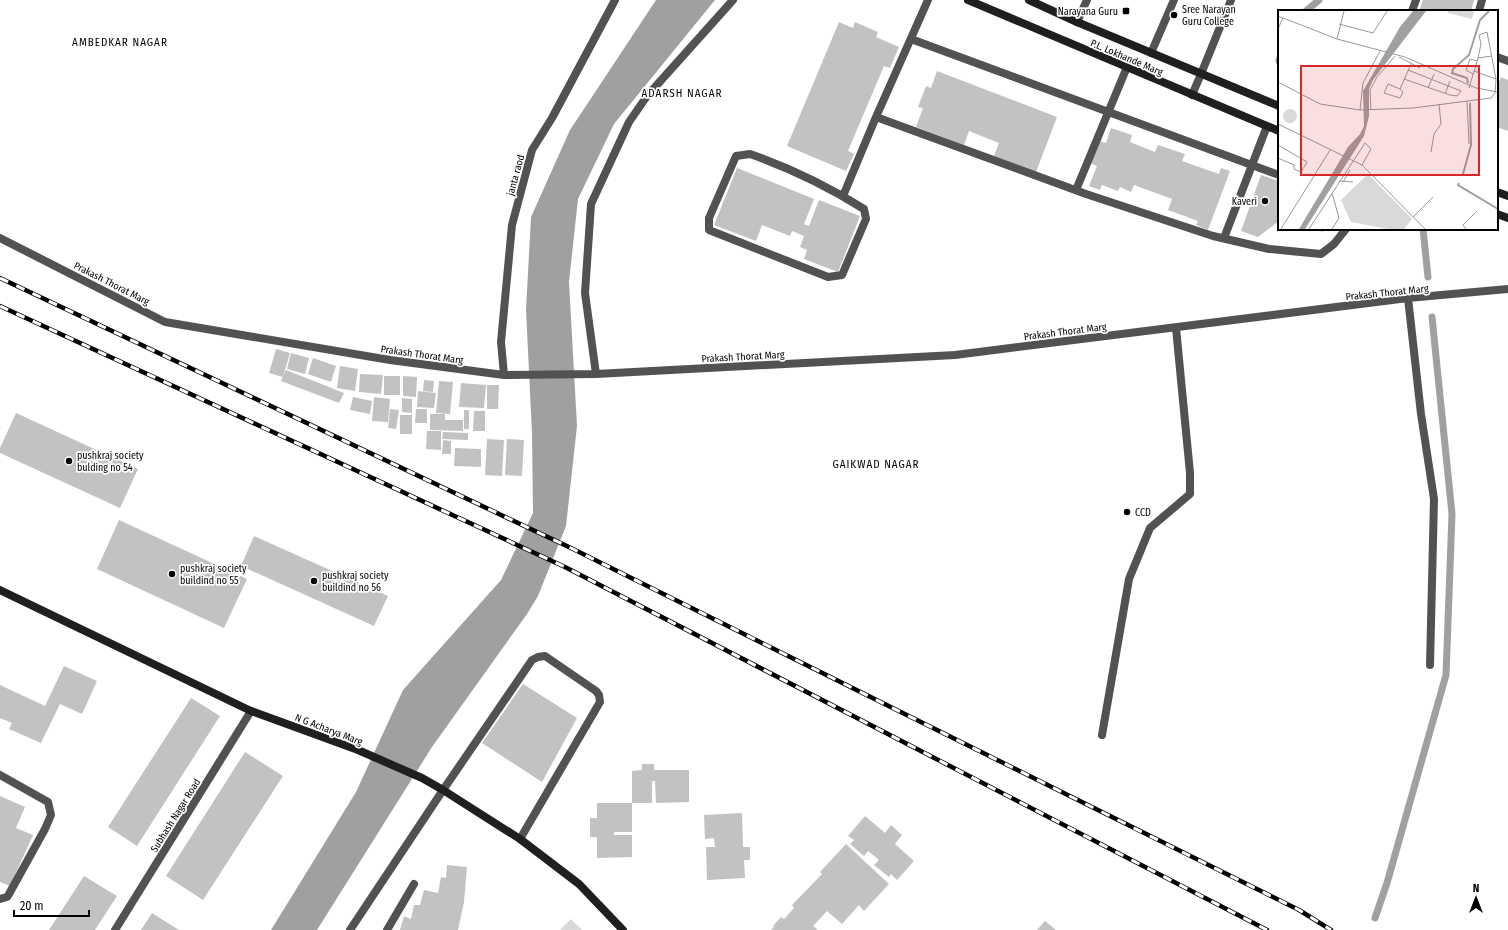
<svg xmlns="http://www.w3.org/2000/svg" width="1508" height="930" font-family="'Fira Sans Condensed',sans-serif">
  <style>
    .green { fill: #d9d9d9 }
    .water { fill: #a0a0a0 }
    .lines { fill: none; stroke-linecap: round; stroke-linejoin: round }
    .stream { stroke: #a0a0a0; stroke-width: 7 }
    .building { fill: #c2c2c2 }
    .lane { stroke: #525252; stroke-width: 8 }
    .street { stroke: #525252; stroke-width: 8 }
    .secondary { stroke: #1f1f1f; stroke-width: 8 }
    .rail-casing { stroke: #000; stroke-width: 4.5 }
    .rail { stroke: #fff; stroke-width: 3; stroke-dasharray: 9; stroke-linecap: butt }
    .poi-dot { fill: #000; stroke: #fff; stroke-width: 1.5 }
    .labels { text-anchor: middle; stroke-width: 3.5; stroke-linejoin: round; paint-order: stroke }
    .poi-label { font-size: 10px; fill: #000; stroke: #fff; text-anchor: start }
    .street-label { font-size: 10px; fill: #000; stroke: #fff }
    .neighbourhood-label { font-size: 11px; letter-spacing: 1px; fill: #000; stroke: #fff }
    .inset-river { fill: none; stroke: #a0a0a0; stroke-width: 2 }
    .inset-road { fill: none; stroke: #999; stroke-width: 1 }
    .view { fill: #d62828; fill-opacity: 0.15; stroke: #d62828; stroke-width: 2 }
    .inset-edge { fill: none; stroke: #000; stroke-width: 2 }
  </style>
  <rect width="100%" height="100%" fill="#fff"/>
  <path class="green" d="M 571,919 L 582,930 L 560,930 Z"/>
  <path class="water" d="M 656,0 L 715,0 L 614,124 L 578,199 L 569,282 L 577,426 L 566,526 L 538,596 L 527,614 L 432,747 L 317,930 L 271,930 L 356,792 L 403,690 L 501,580 L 533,513 L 532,433 L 526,310 L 531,217 L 570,130 Z"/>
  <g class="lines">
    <path class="stream" d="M 1306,11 L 1319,0
      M 1279,60 L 1279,61
      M 1423,229 L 1428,277
      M 1375,918 L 1387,883 L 1446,675 L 1452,514 L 1432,317"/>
  </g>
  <path class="building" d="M 1423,0 L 1474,0 L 1471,11 L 1419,11 Z
    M 839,22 L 853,28 L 855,22 L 878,32 L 876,37 L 899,47 L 890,68 L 884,66 L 848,151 L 854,154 L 846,171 L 787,146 Z
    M 937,71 L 1057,117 L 1036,172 L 994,156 L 999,143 L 969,131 L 964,145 L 916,127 L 923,108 L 918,107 L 926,86 L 931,88 Z
    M 1501,77 L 1508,80 L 1508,131 L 1497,127 L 1497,87 Z
    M 1111,128 L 1132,135 L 1130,142 L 1155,152 L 1158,145 L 1185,154 L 1182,161 L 1219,174 L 1221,168 L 1230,171 L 1208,230 L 1196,225 L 1198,221 L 1168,210 L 1172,199 L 1134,185 L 1131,192 L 1120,187 L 1118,191 L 1102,185 L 1100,190 L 1089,186 L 1097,166 L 1090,163 L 1099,141 L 1106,143 Z
    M 737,168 L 814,199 L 804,224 L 809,226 L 819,200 L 860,216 L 838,272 L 804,259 L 807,250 L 800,247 L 804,236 L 792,231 L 790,236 L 762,225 L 756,241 L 714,225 Z
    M 1261,175 L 1279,181 L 1279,221 L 1258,237 L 1241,231 Z
    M 1314,229 L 1323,229 L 1323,232 Z
    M 276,349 L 290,353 L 283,377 L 269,373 Z
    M 291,353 L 309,358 L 305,374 L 287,369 Z
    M 313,358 L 336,366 L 331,382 L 308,374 Z
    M 340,366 L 358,369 L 355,391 L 337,388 Z
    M 286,370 L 344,393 L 339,403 L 281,381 Z
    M 360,374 L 383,375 L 381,394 L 359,392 Z
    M 384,376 L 400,376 L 400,395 L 384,395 Z
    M 403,376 L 417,377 L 416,397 L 403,396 Z
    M 424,380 L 434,381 L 433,392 L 423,391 Z
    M 439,381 L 453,382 L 450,414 L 436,413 Z
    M 461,383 L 486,385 L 484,408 L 459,407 Z
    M 487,385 L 499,385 L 498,409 L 487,409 Z
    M 418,391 L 436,393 L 434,408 L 417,407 Z
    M 353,397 L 372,401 L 370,414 L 350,410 Z
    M 374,397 L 390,399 L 388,422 L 372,421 Z
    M 402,398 L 412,399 L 412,413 L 402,412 Z
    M 390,409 L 399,410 L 396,429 L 388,428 Z
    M 416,409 L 427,409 L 427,423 L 415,423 Z
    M 464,410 L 469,410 L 469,429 L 464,429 Z
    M 474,411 L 485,411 L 485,431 L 473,431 Z
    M 16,413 L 138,469 L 120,508 L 0,453 L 0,448 Z
    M 430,414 L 445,414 L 445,420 L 463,420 L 463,431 L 430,430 Z
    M 400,415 L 412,415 L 412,434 L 400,434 Z
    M 427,431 L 441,431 L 441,450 L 426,449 Z
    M 443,432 L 468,433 L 468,440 L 442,439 Z
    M 487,439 L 504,440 L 502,476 L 485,475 Z
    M 507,439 L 524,440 L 522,476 L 505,475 Z
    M 443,440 L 451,441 L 451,454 L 442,454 Z
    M 455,448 L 481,449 L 481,467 L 454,466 Z
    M 119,520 L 247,579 L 224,628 L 97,569 Z
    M 254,536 L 388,596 L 374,626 L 241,566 Z
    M 64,666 L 97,681 L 82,714 L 60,704 L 41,743 L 9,729 L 12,723 L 0,718 L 0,685 L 45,706 Z
    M 523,684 L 577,718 L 542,782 L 482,743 Z
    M 191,698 L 220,716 L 137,846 L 108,827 Z
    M 245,752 L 283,776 L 203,900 L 166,876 Z
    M 642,764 L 654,764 L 654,770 L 689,770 L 689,802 L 656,803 L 655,781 L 652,781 L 652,803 L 632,803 L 632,771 L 642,770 Z
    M 0,796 L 25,807 L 16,828 L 33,835 L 10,886 L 0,882 Z
    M 597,803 L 632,803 L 632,832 L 614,832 L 614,835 L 632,835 L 632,857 L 597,858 L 597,837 L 590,837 L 590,818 L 597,818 Z
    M 742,813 L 743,847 L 750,847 L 750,860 L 744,860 L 745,878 L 707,880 L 706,847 L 715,847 L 714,838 L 705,839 L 704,815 Z
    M 865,816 L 885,833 L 891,825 L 902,835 L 895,844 L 914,861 L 897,880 L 891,874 L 889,877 L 874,865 L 879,860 L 868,851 L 864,856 L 850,844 L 854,840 L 848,836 Z
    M 846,844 L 889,884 L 864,911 L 859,905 L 842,924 L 827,911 L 813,926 L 818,930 L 771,930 L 774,927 L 773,926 L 781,917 L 784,919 L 794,908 L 792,905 L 822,874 L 820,872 Z
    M 447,865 L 467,867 L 464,902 L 458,930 L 400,930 L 404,916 L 411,919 L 414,905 L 420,905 L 424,890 L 438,893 L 441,877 L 446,878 Z
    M 84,876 L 117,896 L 95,930 L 49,930 Z
    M 152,913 L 179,930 L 141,930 Z
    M 1045,921 L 1056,930 L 1037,930 Z"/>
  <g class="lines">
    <path class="lane" d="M 1077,22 L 1087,0
      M 1151,53 L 1174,0
      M 1201,74 L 1231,0"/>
    <path class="street" d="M 1412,11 L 1416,0
      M 1479,11 L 1482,0
      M 911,39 L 1279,175
      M 1497,57 L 1508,61
      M 1192,95 L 1201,74
      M 876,117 L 1086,194 L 1213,236 L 1269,249 L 1321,254 L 1334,244 L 1346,229
      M 750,154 C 790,168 829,187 864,209 L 866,219 L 842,275 L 828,277 L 709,230 L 709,218 L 736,156 Z
      M 1076,190 L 1127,67
      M 843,196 L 876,117 L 928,0
      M 0,238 L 165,322 L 390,360 L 504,375 L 596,374 L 955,355 L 1408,298 L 1508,289
      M 1224,238 L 1267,126
      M 1408,298 L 1421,414 L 1434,499 L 1430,665
      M 596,374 L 585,293 L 591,204 L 629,122 L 647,96 L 733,0
      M 504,375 L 501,342 L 512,225 L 532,150 L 552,118 L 615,0
      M 1102,735 L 1129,579 L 1150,528 L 1190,494 L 1190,473 L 1176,328
      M 0,775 L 48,802 L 51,815 L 45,829 L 9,894 L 7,897 L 0,899
      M 115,930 L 251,711
      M 350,930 L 443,790 L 532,660 L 538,657 L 545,656 L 596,691 L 599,695 L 600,702 L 520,839
      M 387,930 L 414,884"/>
    <path class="secondary" d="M 968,0 L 1279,131
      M 1029,0 L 1077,22 L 1279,106
      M 1497,192 L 1508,196
      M 1497,214 L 1508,218
      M 0,590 L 251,711 L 358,750 L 422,778 L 443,790 L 520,839 L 579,884 L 623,930"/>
    <g class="rail-casing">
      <path id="rail" d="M 0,278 L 571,548 L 1299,910 L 1331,930
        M 0,306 L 565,567 L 1267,930"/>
    </g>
    <use href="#rail" class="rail"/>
  </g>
  <g class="poi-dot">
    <rect x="1122" y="7" width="8" height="8" rx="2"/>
    <circle cx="1174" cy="15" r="4"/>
    <circle cx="1265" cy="201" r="4"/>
    <circle cx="69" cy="461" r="4"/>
    <circle cx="1127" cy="512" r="4"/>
    <circle cx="172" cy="574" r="4"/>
    <circle cx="314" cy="581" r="4"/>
  </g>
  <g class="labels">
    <g class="poi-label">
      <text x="1182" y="13">Sree Narayan<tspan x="1182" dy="12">Guru College</tspan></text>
      <text x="1118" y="15" text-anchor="end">Narayana Guru</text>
      <text x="1257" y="205" text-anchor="end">Kaveri</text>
      <text x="77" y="459">pushkraj society<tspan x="77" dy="12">bulding no 54</tspan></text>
      <text x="1135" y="516">CCD</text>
      <text x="180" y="572">pushkraj society<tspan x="180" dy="12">buildind no 55</tspan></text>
      <text x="322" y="579">pushkraj society<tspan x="322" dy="12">buildind no 56</tspan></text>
    </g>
    <g class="street-label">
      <text transform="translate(1127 57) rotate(23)" y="4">P.L. Lokhande Marg</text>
      <text transform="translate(515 175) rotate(-75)" y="4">janta raod</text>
      <text transform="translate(112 283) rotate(27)" y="4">Prakash Thorat Marg</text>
      <text transform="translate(1387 292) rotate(-6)" y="4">Prakash Thorat Marg</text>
      <text transform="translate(1065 331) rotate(-7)" y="4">Prakash Thorat Marg</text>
      <text transform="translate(422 354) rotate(8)" y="4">Prakash Thorat Marg</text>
      <text transform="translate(743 356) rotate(-3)" y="4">Prakash Thorat Marg</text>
      <text transform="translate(329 729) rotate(21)" y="4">N G Acharya Marg</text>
      <text transform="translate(175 815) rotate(-58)" y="4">Subhash Nagar Road</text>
    </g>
    <g class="neighbourhood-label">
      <text x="120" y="46">AMBEDKAR NAGAR</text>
      <text x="682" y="97">ADARSH NAGAR</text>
      <text x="876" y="468">GAIKWAD NAGAR</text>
    </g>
  </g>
  <g transform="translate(1278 10)">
    <rect width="220" height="220" fill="#fff"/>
    <path d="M 170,1 L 196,1 L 194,9 L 170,3 ZM5 106a7 7 0 1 1 14 0a7 7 0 1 1-14 0ZM 90,164 L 134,209 L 126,219 L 110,219 L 73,212 L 63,190 Z" fill="#d9d9d9"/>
    <path d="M 135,1 L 148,1 L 95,70 L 91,79 L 91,106 L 86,126 L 27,219 L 21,219 L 70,137 L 82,124 L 86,116 L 85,81 L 122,17 Z" fill="#a0a0a0"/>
    <path class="inset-river" d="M 190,73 L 189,68 L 174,63 L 175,59 L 191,45 L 202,10 L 211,1M 185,164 L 193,135 L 192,93M 181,173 L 180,175 L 220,199"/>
    <path class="inset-road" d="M 0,6 L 59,29 L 127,47 L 198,78 L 220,82M 61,14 L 95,23 L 109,1M 0,19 L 5,8M 59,29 L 66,1M 121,47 L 142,58M 196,61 L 218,69M 195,64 L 188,60 L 192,49 L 199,51M 126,69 L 172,85 L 179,86 L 183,81 L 130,60M 0,72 L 42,94 L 82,100 L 135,98 L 213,88 L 217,83 L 218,69 L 209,22 L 201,25 L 203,34 L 200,48M 150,78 L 156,64M 191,78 L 200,48 L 214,46M 122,79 L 125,82 L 122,88 L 106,83 L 110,74 L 122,79 L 133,54M 167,84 L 172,71M 189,91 L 191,134M 82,100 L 85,73 L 102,41M 93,100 L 92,80 L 99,67 L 117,46M 0,114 L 84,155 L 147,219M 0,135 L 29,152 L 23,162 L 16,159 L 16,155 L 0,148M 153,142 L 156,124 L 163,114 L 161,94M 61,171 L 75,172M 65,172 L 72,160M 135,207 L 155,187M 3,219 L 52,140M 31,219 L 87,133 L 93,139 L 84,155M 54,219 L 61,208 L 54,183M 188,219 L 185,215 L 199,201"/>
    <path class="view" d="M 23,56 L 201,56 L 201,165 L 23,165 Z"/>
    <rect width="220" height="220" class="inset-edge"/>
  </g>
  <g transform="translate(1476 898)" stroke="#ffffff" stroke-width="3" paint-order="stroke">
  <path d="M0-3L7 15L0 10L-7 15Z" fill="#000000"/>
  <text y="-6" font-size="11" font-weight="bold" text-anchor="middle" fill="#000000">N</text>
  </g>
  <path d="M14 910v6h75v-6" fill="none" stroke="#000000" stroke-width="2"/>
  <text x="20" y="910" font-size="12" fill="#000000" stroke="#ffffff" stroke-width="3" paint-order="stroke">20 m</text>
</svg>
